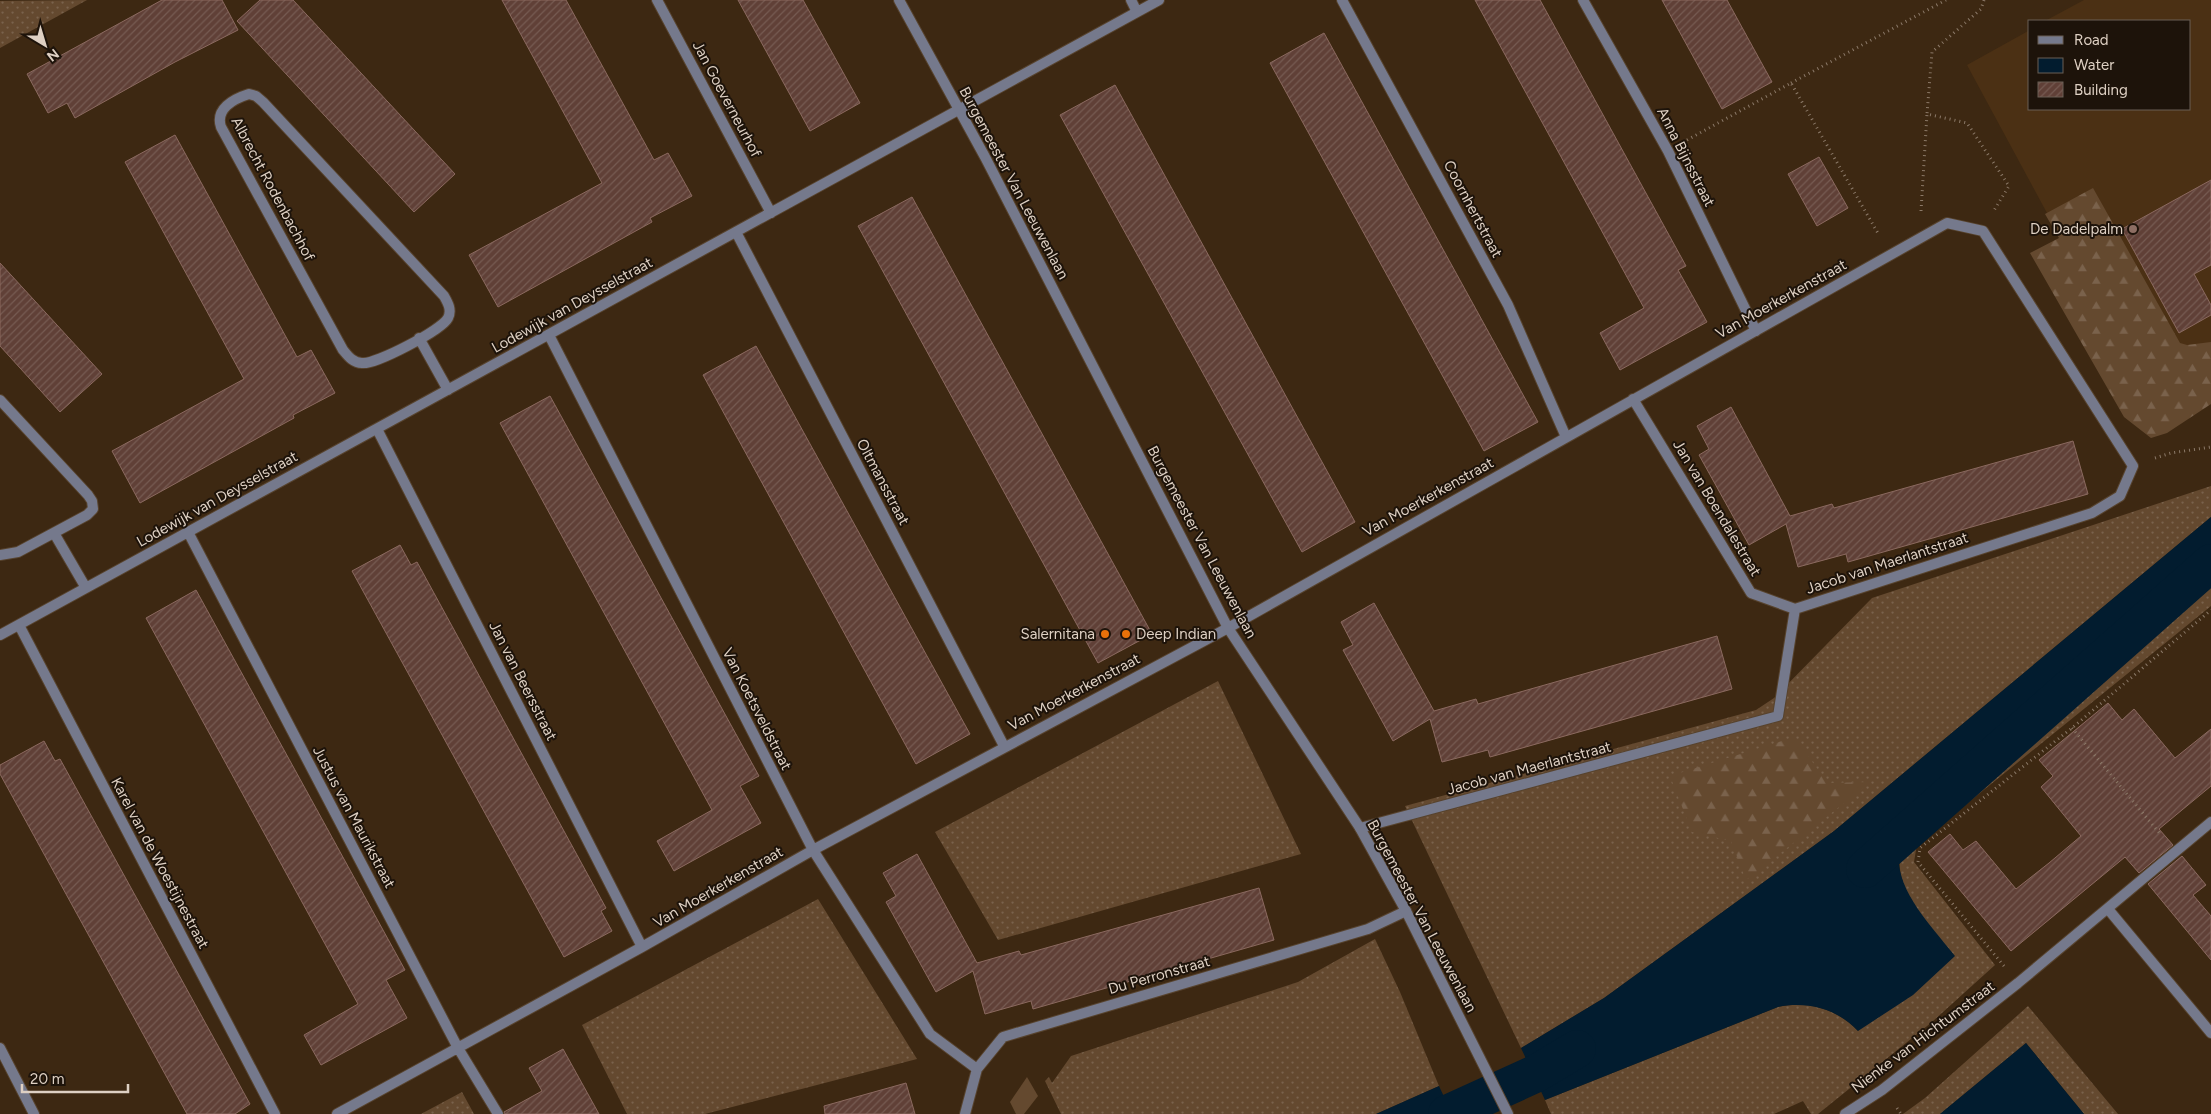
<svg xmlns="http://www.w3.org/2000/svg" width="2211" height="1114" font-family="Figtree,sans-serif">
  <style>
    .built { fill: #4b3014 }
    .grass { fill: url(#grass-dots) }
    .forest { fill: url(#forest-firs) }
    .garden { fill: #64492f }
    .water { fill: #021c2f }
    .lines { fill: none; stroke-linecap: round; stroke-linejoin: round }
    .canal { stroke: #021c2f; stroke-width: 38 }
    .building { fill: url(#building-hatch); stroke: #8b695f }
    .minor-casing { stroke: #57432e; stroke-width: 12 }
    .tertiary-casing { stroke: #57432e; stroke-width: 12 }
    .path { stroke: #8c7a69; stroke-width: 3; stroke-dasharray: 1 4; stroke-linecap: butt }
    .minor { stroke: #75798c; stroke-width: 10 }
    .tertiary { stroke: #75798c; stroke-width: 10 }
    .education-dot { fill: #8d6e63; stroke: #1d130a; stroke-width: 2 }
    .food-dot { fill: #e8710a; stroke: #1d130a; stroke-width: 2 }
    .labels { text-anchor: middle; stroke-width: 4; stroke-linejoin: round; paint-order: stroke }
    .street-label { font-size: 15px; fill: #ded0c3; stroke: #1d130a }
    .poi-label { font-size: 15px; fill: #ded0c3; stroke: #1d130a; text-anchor: end }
  </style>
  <defs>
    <pattern id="grass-dots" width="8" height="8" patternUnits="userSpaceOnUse" patternTransform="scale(1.25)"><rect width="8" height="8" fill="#64492f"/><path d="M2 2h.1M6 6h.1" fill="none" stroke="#7a624c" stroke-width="1.8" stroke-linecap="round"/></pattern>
    <pattern id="forest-firs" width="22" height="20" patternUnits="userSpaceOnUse" patternTransform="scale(1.25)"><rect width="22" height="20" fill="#64492f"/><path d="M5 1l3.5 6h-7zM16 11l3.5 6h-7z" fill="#7a624c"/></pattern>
    <pattern id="building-hatch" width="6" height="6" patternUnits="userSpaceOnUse" patternTransform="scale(1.25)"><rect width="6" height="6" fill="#604037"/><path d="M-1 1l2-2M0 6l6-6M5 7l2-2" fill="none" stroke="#765b52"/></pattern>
  </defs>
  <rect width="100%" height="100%" fill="#3d2812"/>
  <path class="built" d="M 2084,0 L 2211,0 L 2211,365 L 2121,350 L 1967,65 L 2030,30 L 2030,109 L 2190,109 L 2190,21 L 2045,21 Z"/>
  <path class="grass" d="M 87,0 L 0,48 L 0,1 Z
    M 2211,486 L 2211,517 L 1834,831 L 1604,998 L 1521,1048 L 1405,806 L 1756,710 L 1774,698 L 1872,598 Z
    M 2211,567 L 2211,606 L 1917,844 L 1914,862 L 1995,965 L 1932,1022 L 1818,1114 L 1811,1114 L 1803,1101 L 1774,1114 L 1551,1114 L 1545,1100 L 1778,1007 C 1808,1000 1837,1009 1858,1031 L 1916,907 C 1893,874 1895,847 1916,813 Z
    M 1218,681 L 1301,854 L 998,940 L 935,832 Z
    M 818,899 L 917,1059 L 705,1114 L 627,1114 L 582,1025 Z
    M 1375,939 L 1400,992 L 1439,1086 L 1376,1114 L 1061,1114 L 1045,1081 L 1049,1077 L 1052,1083 L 1071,1056 L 1298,982 Z
    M 2028,1006 L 2118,1114 L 2084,1114 L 2026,1043 L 1940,1114 L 1903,1114 L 1925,1098 Z
    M 462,1092 L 474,1114 L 421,1114 Z"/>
  <path class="forest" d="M 2093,188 L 2180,343 L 2187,345 L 2211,342 L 2211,404 L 2167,433 L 2151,438 L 2124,417 L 2030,253 L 2059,238 L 2045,214 Z
    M 1795,737 L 1827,783 L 1871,782 L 1746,880 L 1731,841 L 1692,832 L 1670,776 Z"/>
  <path class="garden" d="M 1027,1077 L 1038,1096 L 1024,1114 L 1016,1114 L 1010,1102 Z"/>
  <path class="water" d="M 2211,517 L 2211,567 L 1927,802 C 1867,861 1915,906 1955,956 L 1913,995 L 1858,1031 C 1838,1009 1807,1001 1778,1007 L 1545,1100 L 1521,1048 L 1604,998 L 1834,831 Z
    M 2026,1043 L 2084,1114 L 1940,1114 Z
    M 1439,1086 L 1452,1114 L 1376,1114 Z"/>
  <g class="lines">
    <path class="canal" d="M 1865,869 L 2211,563
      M 1447,1114 L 1537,1073 L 1577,1049"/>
  </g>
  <path class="building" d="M 162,0 L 222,0 L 238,30 L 175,62 L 75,118 L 67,103 L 48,113 L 27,74 Z
    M 260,0 L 293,0 L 455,174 L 414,212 L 237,21 Z
    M 502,0 L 566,0 L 654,160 L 668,153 L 692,196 L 650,218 L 652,222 L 498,307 L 469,255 L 602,183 Z
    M 738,0 L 803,0 L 860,103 L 810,131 Z
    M 1475,0 L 1540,0 L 1686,266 L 1678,270 L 1707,322 L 1620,370 L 1600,333 L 1644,308 Z
    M 1662,0 L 1727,0 L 1772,82 L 1722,109 Z
    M 1324,33 L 1538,422 L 1484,451 L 1270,63 Z
    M 1115,85 L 1355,522 L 1302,552 L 1060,115 Z
    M 175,135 L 297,357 L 311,350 L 335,393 L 293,415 L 294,418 L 140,503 L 112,451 L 244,379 L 125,162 Z
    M 1819,157 L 1848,208 L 1817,226 L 1788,174 Z
    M 2211,180 L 2211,265 L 2194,274 L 2211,305 L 2211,315 L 2179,333 L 2122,229 Z
    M 912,197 L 1152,634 L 1098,663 L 858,226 Z
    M 0,263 L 102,374 L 60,412 L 0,346 Z
    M 756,346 L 970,734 L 916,764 L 703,375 Z
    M 550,396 L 759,776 L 740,786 L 761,823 L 674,871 L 657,841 L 712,810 L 500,423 Z
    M 1731,407 L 1790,516 L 1832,504 L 1834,508 L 2073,441 L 2088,494 L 1848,562 L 1846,554 L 1798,567 L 1786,524 L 1749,545 L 1699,455 L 1709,449 L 1697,426 Z
    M 400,545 L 411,565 L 417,562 L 606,908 L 601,911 L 612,931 L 564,957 L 352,571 Z
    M 196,590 L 405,970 L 386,980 L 407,1018 L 321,1065 L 304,1035 L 358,1004 L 146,618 Z
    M 1374,603 L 1434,711 L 1476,699 L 1478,704 L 1717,636 L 1732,689 L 1490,757 L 1488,750 L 1442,762 L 1430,719 L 1393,741 L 1343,650 L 1353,645 L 1341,622 Z
    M 2108,703 L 2122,720 L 2134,709 L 2175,758 L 2211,729 L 2211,786 L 2159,829 L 2173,845 L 2139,873 L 2125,857 L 2011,951 L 1928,852 L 1950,834 L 1963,850 L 1976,841 L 2016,889 L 2049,863 L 2081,836 L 2041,787 L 2053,776 L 2039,760 Z
    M 44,741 L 55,761 L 60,759 L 250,1104 L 235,1114 L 187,1114 L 0,774 L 0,765 Z
    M 917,854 L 977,963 L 1019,951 L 1021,955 L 1259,888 L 1274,940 L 1033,1009 L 1031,1001 L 985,1014 L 973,971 L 936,992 L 886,902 L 896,896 L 883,873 Z
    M 2182,856 L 2206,885 L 2193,895 L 2211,916 L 2211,960 L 2148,884 Z
    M 563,1049 L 599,1114 L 505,1114 L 504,1112 L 542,1091 L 529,1068 Z
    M 906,1083 L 915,1114 L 825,1114 L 824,1106 Z"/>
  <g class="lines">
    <g class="minor-casing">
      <path id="minor" d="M 657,0 L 771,213
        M 1131,0 L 1137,12
        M 1342,0 L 1508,305 L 1566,437
        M 1583,0 L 1668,151 L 1756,331
        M 249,94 L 256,96 L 263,102 L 444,296 C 448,303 452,310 448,318 C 442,330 375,365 362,363 C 353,363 348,356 343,350 L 221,127 C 215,109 233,99 249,94 Z
        M 736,232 L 1004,746
        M 549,335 L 813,850 L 930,1034 L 977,1069
        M 419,338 L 448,390
        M 1633,399 L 1751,593 L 1795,609
        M 0,400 L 88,495 L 92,501 L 93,509 L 87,515 L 18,552 L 0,555
        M 377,429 L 642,947
        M 188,532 L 458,1048 L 498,1114
        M 54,533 L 86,588
        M 19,625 L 275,1114
        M 0,635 L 1159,0
        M 2108,909 L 2211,1033
        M 0,1048 L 34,1114
        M 337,1114 L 642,947 L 813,850 L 1228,628 L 1947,223 L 1983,231 L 2133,466 L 2120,496 L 2092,513 L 1795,609 L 1778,716 L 1360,828
        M 965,1114 L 977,1069 L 1003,1037 L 1368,929 L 1406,911
        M 1845,1114 L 1882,1090 L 2018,983 L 2211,822"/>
    </g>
    <g class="tertiary-casing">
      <path id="tertiary" d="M 899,0 L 985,157 L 1228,628 L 1360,828 L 1406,911 L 1508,1114"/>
    </g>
    <path class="path" d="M 1984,0 L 1981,9 L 1932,52 L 1927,114 L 1967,123 L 2009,186 L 1993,212
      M 1791,83 L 1946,0
      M 1687,140 L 1791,83 L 1879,235
      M 1921,211 L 1927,114
      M 2155,458 L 2171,453 L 2211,447
      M 2072,728 L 2161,835
      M 2004,966 L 1918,862 L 1920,848 L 2072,728 L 2211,610
      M 1897,1108 L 1901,1114"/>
    <use href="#minor" class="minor"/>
    <use href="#tertiary" class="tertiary"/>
  </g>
  <circle class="education-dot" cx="2133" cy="229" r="5"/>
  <g class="food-dot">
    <circle cx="1105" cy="634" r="5"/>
    <circle cx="1126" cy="634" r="5"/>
  </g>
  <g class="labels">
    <g class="street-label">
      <text transform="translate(727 99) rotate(62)" y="5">Jan Goeverneurhof</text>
      <text transform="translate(1686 157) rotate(63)" y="5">Anna Bijnsstraat</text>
      <text transform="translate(1014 183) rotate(62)" y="5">Burgemeester Van Leeuwenlaan</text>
      <text transform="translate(273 189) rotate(62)" y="5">Albrecht Rodenbachhof</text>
      <text transform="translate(1473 209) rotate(62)" y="5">Coornhertstraat</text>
      <text transform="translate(1781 299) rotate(-29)" y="5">Van Moerkerkenstraat</text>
      <text transform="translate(572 305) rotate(-29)" y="5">Lodewijk van Deysselstraat</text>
      <text transform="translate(883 482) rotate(62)" y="5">Oltmansstraat</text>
      <text transform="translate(1428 497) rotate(-29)" y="5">Van Moerkerkenstraat</text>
      <text transform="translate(217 499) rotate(-29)" y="5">Lodewijk van Deysselstraat</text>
      <text transform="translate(1717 508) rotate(59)" y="5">Jan van Boendalestraat</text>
      <text transform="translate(1202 542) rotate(62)" y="5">Burgemeester Van Leeuwenlaan</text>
      <text transform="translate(1887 563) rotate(-18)" y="5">Jacob van Maerlantstraat</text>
      <text transform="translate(523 681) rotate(63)" y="5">Jan van Beersstraat</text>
      <text transform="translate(1074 692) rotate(-28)" y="5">Van Moerkerkenstraat</text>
      <text transform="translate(757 709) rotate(63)" y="5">Van Koetsveldstraat</text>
      <text transform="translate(1529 768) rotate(-15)" y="5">Jacob van Maerlantstraat</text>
      <text transform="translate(354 817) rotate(62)" y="5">Justus van Maurikstraat</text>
      <text transform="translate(160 863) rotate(62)" y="5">Karel van de Woestijnestraat</text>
      <text transform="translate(718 887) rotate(-30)" y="5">Van Moerkerkenstraat</text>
      <text transform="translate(1422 916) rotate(62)" y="5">Burgemeester Van Leeuwenlaan</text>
      <text transform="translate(1159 975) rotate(-16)" y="5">Du Perronstraat</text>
      <text transform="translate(1923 1037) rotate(-37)" y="5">Nienke van Hichtumstraat</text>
    </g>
    <g class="poi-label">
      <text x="2123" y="234">De Dadelpalm</text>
      <text x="1095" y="639">Salernitana</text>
      <text x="1136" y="639" text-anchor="start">Deep Indian</text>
    </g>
  </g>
  <rect x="2028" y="20" width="162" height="90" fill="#1d130a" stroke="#6a5f54"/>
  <rect x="2038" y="36" width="25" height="8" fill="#75798c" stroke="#6a5f54"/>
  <text x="2074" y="45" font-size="15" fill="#ded0c3">Road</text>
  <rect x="2038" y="58" width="25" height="15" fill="#021c2f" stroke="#6a5f54"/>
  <text x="2074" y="70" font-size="15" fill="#ded0c3">Water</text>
  <rect x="2038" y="82" width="25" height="15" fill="url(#building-hatch)" stroke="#6a5f54"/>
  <text x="2074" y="95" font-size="15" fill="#ded0c3">Building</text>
  <g transform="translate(45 45) rotate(142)" stroke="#1d130a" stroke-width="4" paint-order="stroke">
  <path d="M0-4L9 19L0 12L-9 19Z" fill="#ded0c3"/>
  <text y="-8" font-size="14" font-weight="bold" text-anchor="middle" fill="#ded0c3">N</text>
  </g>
  <path d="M22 1084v8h106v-8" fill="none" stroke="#ded0c3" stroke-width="2.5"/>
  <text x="30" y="1084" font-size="15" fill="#ded0c3" stroke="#1d130a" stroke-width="4" paint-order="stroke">20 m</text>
</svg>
